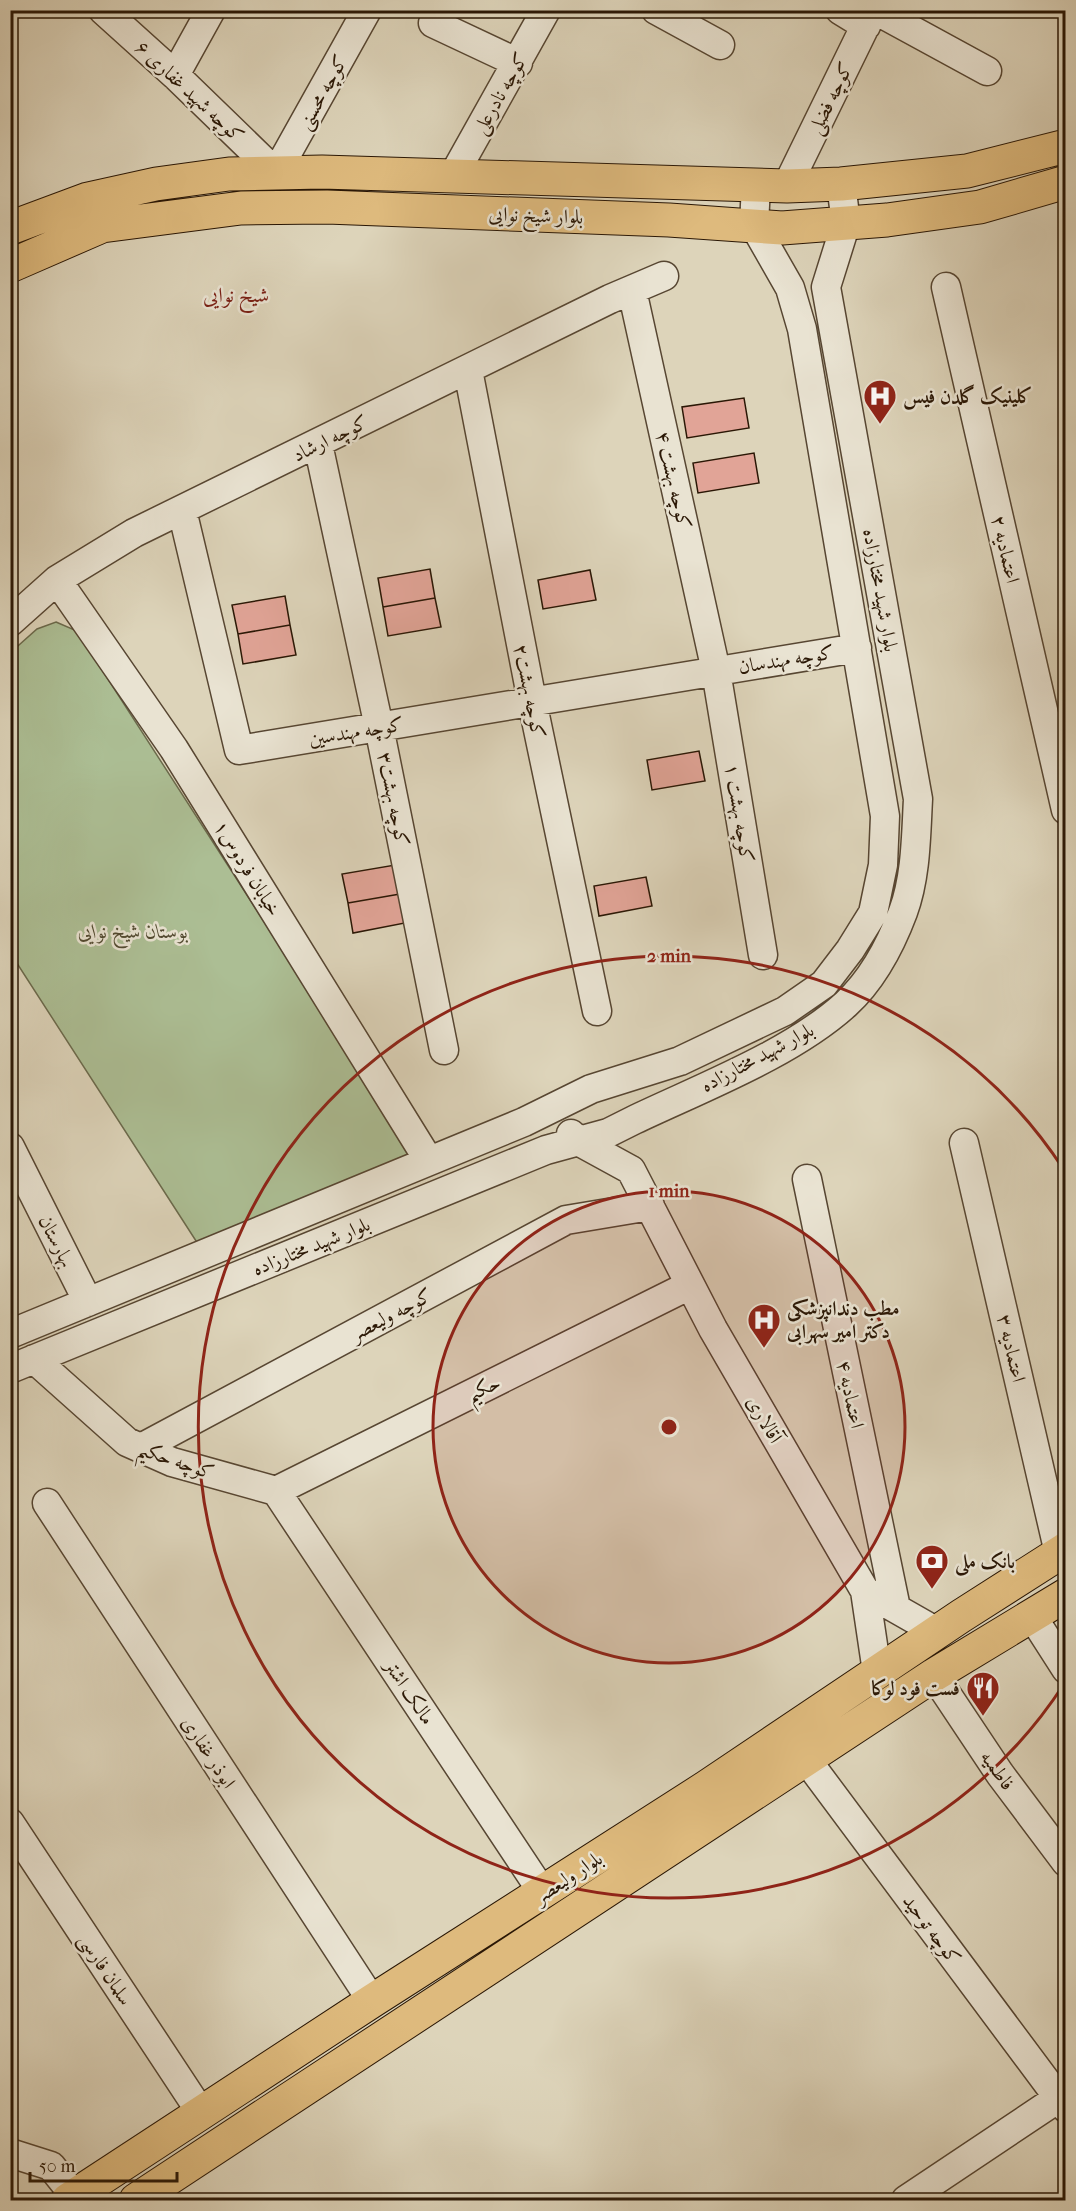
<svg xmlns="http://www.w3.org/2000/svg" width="1076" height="2211" font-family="'IM FELL French Canon',Amiri,serif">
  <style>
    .green { fill: #acbe94; stroke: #6b6a4c; stroke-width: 1.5 }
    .building { fill: #e1a497; stroke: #2a1705; stroke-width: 1.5 }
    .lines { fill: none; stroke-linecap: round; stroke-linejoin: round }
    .minor-casing { stroke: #574632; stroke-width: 31 }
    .major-casing { stroke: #2a1705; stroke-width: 35 }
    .minor { stroke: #e9e3d2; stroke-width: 28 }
    .major { stroke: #deba7d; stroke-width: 33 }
    .ring { fill: none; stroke: #8f2418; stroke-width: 3 }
    .labels { text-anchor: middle; stroke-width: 5; stroke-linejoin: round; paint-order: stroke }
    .street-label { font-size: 20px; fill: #2a1705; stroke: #e9e3d2 }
    .poi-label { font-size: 20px; font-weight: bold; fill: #2a1705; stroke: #e9e3d2; text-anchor: start }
    .park-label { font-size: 20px; font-style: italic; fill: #514930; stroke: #e9e3d2 }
    .neighbourhood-label { font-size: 21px; fill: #7a1f14; stroke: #e9e3d2 }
    .centre { fill: #8f2418; stroke: #e9e3d2; stroke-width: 3 }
    .ring-label { font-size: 18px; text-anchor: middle; font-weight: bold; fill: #8f2418; stroke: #e9e3d2; stroke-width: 5; stroke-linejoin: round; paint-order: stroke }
  </style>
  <rect width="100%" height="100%" fill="#ddd4ba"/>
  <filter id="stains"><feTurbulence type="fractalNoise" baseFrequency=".00333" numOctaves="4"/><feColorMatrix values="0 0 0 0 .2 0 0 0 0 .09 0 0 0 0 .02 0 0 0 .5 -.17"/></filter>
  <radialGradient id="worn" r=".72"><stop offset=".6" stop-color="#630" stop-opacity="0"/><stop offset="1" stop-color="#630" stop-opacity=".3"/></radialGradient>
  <path class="green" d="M 56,622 L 77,631 L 415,1156 L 198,1244 L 11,954 L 10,653 L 37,629 Z"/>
  <path class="building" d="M 744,398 L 749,428 L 687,438 L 682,407 Z
    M 754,453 L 759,483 L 698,493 L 693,463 Z
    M 430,569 L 435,598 L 383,607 L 378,578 Z
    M 590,570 L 596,600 L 543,609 L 538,580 Z
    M 285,596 L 290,625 L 238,634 L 232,605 Z
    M 435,598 L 441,627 L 388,636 L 383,607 Z
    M 290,625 L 296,655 L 243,664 L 238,634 Z
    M 699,751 L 705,781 L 652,790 L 647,760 Z
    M 395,865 L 400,894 L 348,903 L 342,874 Z
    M 646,877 L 652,906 L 599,916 L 594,886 Z
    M 400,894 L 405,923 L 353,933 L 348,903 Z"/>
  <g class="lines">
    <g class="minor-casing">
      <path id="minor" d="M 103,10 L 175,75 L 276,173 L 367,10
        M 656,10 L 720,45
        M 840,10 L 866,26
        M 875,10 L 987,71
        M 433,23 L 518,63
        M 175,75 L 211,10
        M 453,176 L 546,10
        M 787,186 L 873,10
        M 946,287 L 1066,810
        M 632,290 L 716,671 L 763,955
        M 468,370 L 532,701 L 597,1011
        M 318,444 L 379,727 L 444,1050
        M 182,510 L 239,750 L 857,648
        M 57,580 L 174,749 L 429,1161
        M 10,622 L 57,580 L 134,533 L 610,299 L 664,276
        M 571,1134 L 578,1141 L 631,1170
        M 964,1143 L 1059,1553
        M 10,1147 L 88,1302
        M 631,1170 L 713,1329 L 865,1591 L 937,1632
        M 807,1179 L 896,1608
        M 10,1334 L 524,1122 L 591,1089 L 680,1061 L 785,1011 L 824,984 L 850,950 L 873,913 L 883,865 L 885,816 L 802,329 L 790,288 L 754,225 L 756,185
        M 34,1359 L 127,1442 L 172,1462 L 276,1491
        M 10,1369 L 546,1150 L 608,1133 L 634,1120 C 701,1088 791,1054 846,1004 C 872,980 891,944 903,912 C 916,877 916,836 918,799 L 826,287 L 846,223 L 841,184
        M 141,1448 L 566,1220 L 650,1206
        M 276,1491 L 543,1893
        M 276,1491 L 690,1285
        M 47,1503 L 372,2001
        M 865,1591 L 877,1672
        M 1032,1616 L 1066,1669
        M 934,1675 L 1000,1774 L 1066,1862
        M 806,1759 L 1066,2108
        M 10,1823 L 202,2114
        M 10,2153 L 51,2166 L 75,2196
        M 906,2200 L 1066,2093"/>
    </g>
    <g class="major-casing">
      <path id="major" d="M 10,228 L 88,199 L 156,184 L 229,174 L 322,172 L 787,186 L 841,184 L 967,171 L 1066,146
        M 10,266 L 102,226 L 241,208 L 327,207 L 669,220 L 782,228 L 887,220 L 980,207 L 1066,182
        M 68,2200 L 372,2001 L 705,1788 L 961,1616 L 1066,1549
        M 136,2200 L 934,1675 L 1066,1595"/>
    </g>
    <use href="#minor" class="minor"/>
    <use href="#major" class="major"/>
  </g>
  <circle cx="669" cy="1427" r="236" fill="#8f2418" fill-opacity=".12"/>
  <g class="ring">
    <circle cx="669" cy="1427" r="236"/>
    <path d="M1064 1684A471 471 0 1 1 1064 1170"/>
  </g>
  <defs>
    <g id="hospital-pin" transform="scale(1.725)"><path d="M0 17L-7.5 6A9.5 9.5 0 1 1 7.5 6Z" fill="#8f2418" stroke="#e9e3d2"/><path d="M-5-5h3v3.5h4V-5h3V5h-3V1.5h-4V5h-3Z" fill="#fff"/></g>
    <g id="bank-pin" transform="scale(1.725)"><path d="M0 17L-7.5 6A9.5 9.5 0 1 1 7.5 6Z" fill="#8f2418" stroke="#e9e3d2"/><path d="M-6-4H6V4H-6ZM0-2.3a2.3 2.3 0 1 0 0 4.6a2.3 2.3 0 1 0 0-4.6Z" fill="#fff"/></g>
    <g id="restaurant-pin" transform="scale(1.725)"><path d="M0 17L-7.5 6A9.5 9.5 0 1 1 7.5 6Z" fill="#8f2418" stroke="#e9e3d2"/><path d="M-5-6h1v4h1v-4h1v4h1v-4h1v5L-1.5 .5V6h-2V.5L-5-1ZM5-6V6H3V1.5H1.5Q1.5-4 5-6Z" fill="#fff"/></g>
  </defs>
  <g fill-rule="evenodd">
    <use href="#hospital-pin" x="880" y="396"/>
    <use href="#hospital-pin" x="764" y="1320"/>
    <use href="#bank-pin" x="932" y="1561"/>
    <use href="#restaurant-pin" x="983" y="1688"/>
  </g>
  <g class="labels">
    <g class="street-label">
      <text transform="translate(190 91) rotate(43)" y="7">کوچه شهید غفاری ۶</text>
      <text transform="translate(322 92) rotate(-61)" y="7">کوچه محسنی</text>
      <text transform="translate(500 93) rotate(-60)" y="7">کوچه نادرعلی</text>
      <text transform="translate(830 98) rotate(-64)" y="7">کوچه فضلی</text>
      <text transform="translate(536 215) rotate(2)" y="7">بلوار شیخ نوایی</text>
      <text transform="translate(330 438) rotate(-26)" y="7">کوچه ارشاد</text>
      <text transform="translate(674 480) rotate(77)" y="7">کوچه بهشت ۴</text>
      <text transform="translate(1006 549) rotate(77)" y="7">اعتمادیه ۲</text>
      <text transform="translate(881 590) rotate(80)" y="7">بلوار شهید مختارزاده</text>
      <text transform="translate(786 659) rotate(-9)" y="7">کوچه مهندسان</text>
      <text transform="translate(530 691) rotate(79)" y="7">کوچه بهشت۲</text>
      <text transform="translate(356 731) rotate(-9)" y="7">کوچه مهندسین</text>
      <text transform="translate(394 799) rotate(79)" y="7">کوچه بهشت۳</text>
      <text transform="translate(740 813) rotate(81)" y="7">کوچه بهشت ۱</text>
      <text transform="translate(248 868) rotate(58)" y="7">خیابان فردوس۱</text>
      <text transform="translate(757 1057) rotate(-28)" y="7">بلوار شهید مختارزاده</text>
      <text transform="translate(57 1241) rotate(63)" y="7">بهارستان</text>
      <text transform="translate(311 1246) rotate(-22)" y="7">بلوار شهید مختارزاده</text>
      <text transform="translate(391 1314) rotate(-28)" y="7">کوچه ولیعصر</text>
      <text transform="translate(1012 1348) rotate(77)" y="7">اعتمادیه ۳</text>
      <text transform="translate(483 1388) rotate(-26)" y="7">حکیم</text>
      <text transform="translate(851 1394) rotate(78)" y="7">اعتمادیه ۴</text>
      <text transform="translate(765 1419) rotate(60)" y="7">آقالاری</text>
      <text transform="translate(176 1460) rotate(19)" y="7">کوچه حکیم</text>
      <text transform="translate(410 1692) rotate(56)" y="7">مالک اشتر</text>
      <text transform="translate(209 1752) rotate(57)" y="7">ابوذر غفاری</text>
      <text transform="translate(998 1770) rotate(55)" y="7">فاطمیه</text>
      <text transform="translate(568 1877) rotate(-33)" y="7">بلوار ولیعصر</text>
      <text transform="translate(932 1929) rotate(53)" y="7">کوچه توحید</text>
      <text transform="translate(106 1969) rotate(57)" y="7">سلمان فارسی</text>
    </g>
    <g class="poi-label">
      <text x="903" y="403">کلینیک گلدن فیس</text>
      <text x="787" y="1315">مطب دندانپزشکی<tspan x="787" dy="23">دکتر امیر سهرابی</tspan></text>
      <text x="955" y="1568">بانک ملی</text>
      <text x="960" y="1695" text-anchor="end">فست فود لوکا</text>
    </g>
    <g class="park-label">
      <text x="133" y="938">بوستان شیخ نوایی</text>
    </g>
    <g class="neighbourhood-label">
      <text x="236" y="302">شیخ نوایی</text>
    </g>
  </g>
  <circle cx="669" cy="1427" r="9" class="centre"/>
  <g class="ring-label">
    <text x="669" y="962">2 min</text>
    <text x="669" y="1197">1 min</text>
  </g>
  <rect width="1076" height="2211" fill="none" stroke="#ddd4ba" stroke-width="36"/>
  <rect x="12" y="12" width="1052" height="2187" fill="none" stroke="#2a1705" stroke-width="3"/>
  <rect x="18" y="18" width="1040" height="2175" fill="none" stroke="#2a1705" stroke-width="1.5"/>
  <path d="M30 2172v9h147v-9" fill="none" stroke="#2a1705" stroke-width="3"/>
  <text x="39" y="2172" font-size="18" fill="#2a1705" stroke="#e9e3d2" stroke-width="4.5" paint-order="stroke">50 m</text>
  <rect width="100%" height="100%" filter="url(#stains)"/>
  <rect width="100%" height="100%" fill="url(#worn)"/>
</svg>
